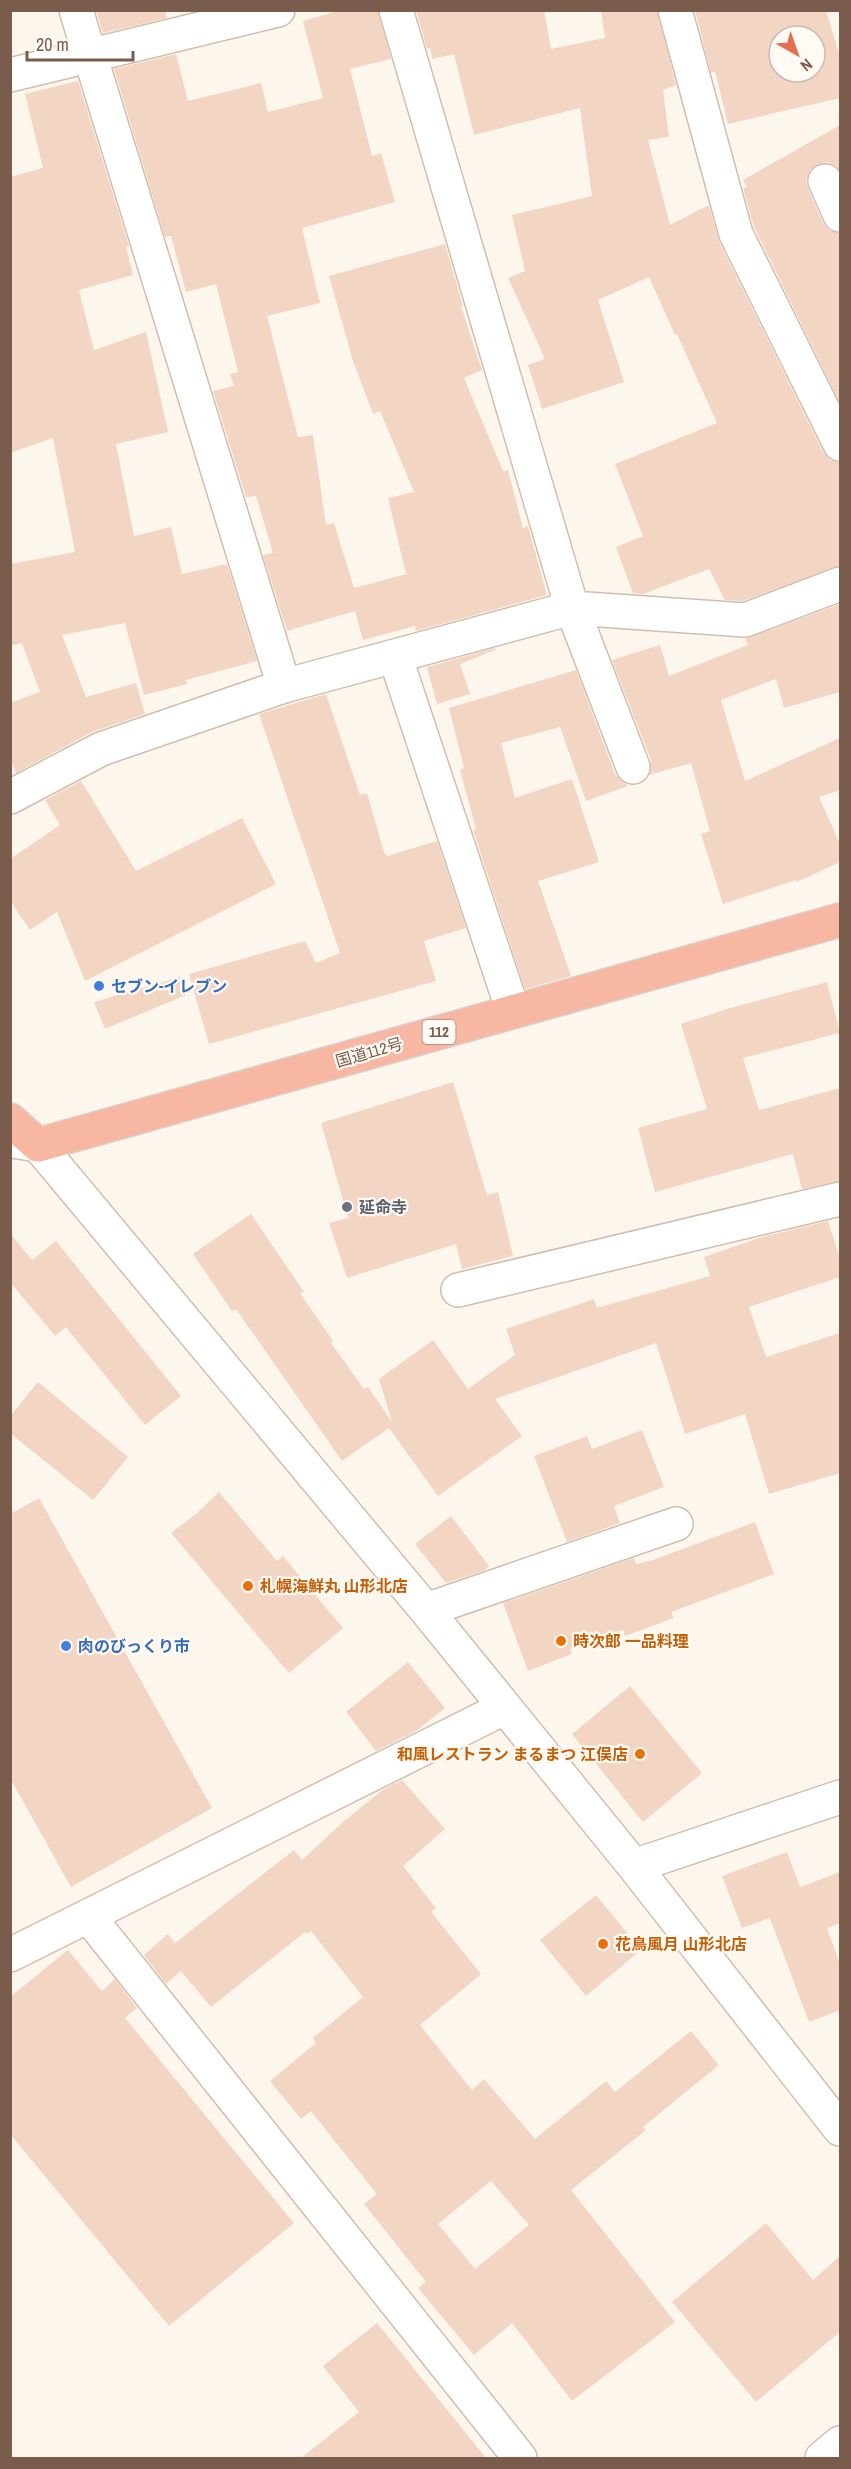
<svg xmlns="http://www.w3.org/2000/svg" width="851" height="2469" font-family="'Archivo Narrow','Noto Sans JP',sans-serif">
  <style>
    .building { fill: #f3d5c3; fill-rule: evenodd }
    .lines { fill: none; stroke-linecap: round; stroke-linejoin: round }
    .minor-casing { stroke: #d1beb0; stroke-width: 36 }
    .highway-casing { stroke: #dad1cd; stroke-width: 36 }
    .minor { stroke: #fff; stroke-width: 33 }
    .highway { stroke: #f7b7a3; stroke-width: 33 }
    .shop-dot { fill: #3f7fe0; stroke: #fffaf3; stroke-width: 2 }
    .worship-dot { fill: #6b7280; stroke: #fffaf3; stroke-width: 2 }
    .food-dot { fill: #e8710a; stroke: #fffaf3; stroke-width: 2 }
    .labels { text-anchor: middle; stroke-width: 4.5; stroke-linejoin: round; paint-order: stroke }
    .shield { fill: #fffaf3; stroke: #a28b7f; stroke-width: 1.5 }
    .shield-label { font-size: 15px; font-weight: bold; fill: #7a5c4d }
    .shop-label { font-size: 16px; font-weight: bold; fill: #366cbe; stroke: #fffaf3; text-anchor: start }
    .street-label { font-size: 16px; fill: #7a5c4d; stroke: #fffaf3 }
    .worship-label { font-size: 16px; font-weight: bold; fill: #5b616d; stroke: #fffaf3; text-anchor: start }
    .food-label { font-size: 16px; font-weight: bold; fill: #c56008; stroke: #fffaf3; text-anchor: start }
  </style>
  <rect width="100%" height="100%" fill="#fdf6ec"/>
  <path class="building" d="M 96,10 L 165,10 L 167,18 L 103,33 Z
    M 341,10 L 378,10 L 391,59 L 350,69 L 372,156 L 381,153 L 395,202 L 302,228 L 320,303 L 267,316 L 298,437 L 313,435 L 326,525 L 334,523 L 354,588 L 406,574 L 388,498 L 414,492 L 380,411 L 373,414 L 353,361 L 329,276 L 445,244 L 463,306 L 461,306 L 482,370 L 464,378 L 503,471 L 508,470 L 523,528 L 528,526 L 547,595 L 416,631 L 415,626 L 363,640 L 355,611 L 287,631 L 263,555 L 273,553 L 256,496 L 246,497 L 213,391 L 234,386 L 230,374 L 238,372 L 216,284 L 186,292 L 171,236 L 165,237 L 114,69 L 176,54 L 188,101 L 261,83 L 268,112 L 323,98 L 303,21 Z
    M 416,10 L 544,10 L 551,49 L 605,38 L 601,10 L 657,10 L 676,85 L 663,90 L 669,137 L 648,140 L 670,225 L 709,205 L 719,242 L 823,452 L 830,460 L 840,462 L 840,566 L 742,601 L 725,600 L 709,569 L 643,594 L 633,593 L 616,547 L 643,536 L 615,464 L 717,423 L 677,334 L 675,335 L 649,277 L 598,300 L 624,382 L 542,409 L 528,365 L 545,359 L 508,278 L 525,271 L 512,215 L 592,196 L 580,108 L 474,135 L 454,54 L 432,59 L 430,48 L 427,49 Z
    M 695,10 L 826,10 L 840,57 L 840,98 L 728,124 L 715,71 L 711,73 ZM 779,36 L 815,36 L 815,72 L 779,72 Z
    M 78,81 L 129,246 L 126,247 L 133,275 L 79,290 L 94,350 L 146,332 L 168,432 L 116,444 L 134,536 L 171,527 L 182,574 L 227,564 L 257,661 L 186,680 L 187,684 L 144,695 L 125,623 L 62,635 L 86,697 L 136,683 L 145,714 L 92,732 L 16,773 L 10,758 L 10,703 L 40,692 L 22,643 L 10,646 L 10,564 L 75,552 L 53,438 L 10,453 L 10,177 L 43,168 L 25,94 Z
    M 840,125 L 840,171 L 836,166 L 828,162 L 818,164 L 810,170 L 806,180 L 808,189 L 823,223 L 829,230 L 840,233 L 840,403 L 754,227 L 743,188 L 747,187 L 743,180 Z
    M 840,604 L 840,692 L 784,708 L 776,679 L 721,700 L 745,781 L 840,738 L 840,790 L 819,797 L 840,844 L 840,862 L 797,882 L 796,880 L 723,904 L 701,834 L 710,831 L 691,763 L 649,775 L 651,760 L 612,660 L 660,645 L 669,676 L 748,645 L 745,639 Z
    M 495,648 L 495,650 L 460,664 L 470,694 L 437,704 L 427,667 Z
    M 576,670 L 615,774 L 621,781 L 628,786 L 586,801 L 560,727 L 501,743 L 515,798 L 572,779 L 599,862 L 538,881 L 571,976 L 525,989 L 473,830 L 476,829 L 460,770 L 464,768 L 449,708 Z
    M 326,694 L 360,795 L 367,793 L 384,852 L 387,856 L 437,841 L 466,928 L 424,941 L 436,981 L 209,1044 L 189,974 L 305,941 L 316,963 L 340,953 L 259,714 Z
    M 81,781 L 136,871 L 242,818 L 276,884 L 85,981 L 57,912 L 30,930 L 10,901 L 10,859 L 60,825 L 45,800 Z
    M 180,977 L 186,995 L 105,1029 L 94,1002 Z
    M 827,982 L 840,1033 L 743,1058 L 759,1110 L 840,1088 L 840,1181 L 802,1189 L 793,1154 L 655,1192 L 638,1128 L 707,1109 L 681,1024 L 730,1008 Z
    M 453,1082 L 487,1195 L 498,1192 L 513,1256 L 462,1269 L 456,1244 L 347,1278 L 329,1223 L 348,1218 L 321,1123 Z
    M 251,1214 L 304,1292 L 300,1293 L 333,1341 L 331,1343 L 364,1389 L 368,1387 L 392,1422 L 379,1379 L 433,1340 L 468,1389 L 515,1355 L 506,1329 L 594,1299 L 597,1308 L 710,1276 L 704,1257 L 762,1237 L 828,1221 L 840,1258 L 840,1277 L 749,1307 L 766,1357 L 840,1333 L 840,1473 L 769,1494 L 745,1414 L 685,1434 L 656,1343 L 495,1399 L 522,1436 L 438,1496 L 389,1428 L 342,1461 L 236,1309 L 232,1311 L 193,1254 Z
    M 10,1233 L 32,1260 L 56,1241 L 181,1396 L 145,1425 L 66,1327 L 55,1336 L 10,1282 Z
    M 38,1382 L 128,1457 L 93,1500 L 10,1433 L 10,1416 Z
    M 642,1430 L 664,1487 L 614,1506 L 620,1523 L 567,1542 L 534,1456 L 587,1436 L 592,1449 Z
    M 219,1492 L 277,1561 L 283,1556 L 343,1628 L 289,1673 L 171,1533 L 197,1513 Z
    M 39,1498 L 212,1808 L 71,1887 L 10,1778 L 10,1514 Z
    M 451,1516 L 489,1566 L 485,1570 L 446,1583 L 415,1544 Z
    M 755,1522 L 774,1574 L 671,1612 L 674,1618 L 625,1636 L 623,1630 L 570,1648 L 572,1654 L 528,1671 L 503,1603 L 634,1558 L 636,1564 L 653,1560 Z
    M 408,1662 L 445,1708 L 416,1731 L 376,1751 L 346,1712 Z
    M 630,1686 L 702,1773 L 643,1822 L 572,1734 Z
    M 402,1780 L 445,1829 L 403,1866 L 436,1908 L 431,1912 L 481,1974 L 420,2025 L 472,2090 L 484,2079 L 535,2139 L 606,2081 L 615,2092 L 691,2031 L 719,2065 L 643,2127 L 646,2130 L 571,2190 L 675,2322 L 572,2401 L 512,2323 L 474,2355 L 418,2288 L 426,2282 L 364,2204 L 377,2194 L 311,2111 L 301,2119 L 270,2081 L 316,2043 L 313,2038 L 363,1997 L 311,1931 L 307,1934 L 305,1932 L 211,2007 L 181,1971 L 166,1984 L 144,1955 L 168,1934 L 175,1943 L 294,1850 L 302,1860 L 344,1821 L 384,1789 ZM 491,2181 L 529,2225 L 475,2269 L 438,2224 Z
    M 787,1852 L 800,1887 L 840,1872 L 840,1923 L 827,1928 L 840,1964 L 840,2010 L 809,2022 L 770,1918 L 742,1928 L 722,1876 Z
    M 596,1895 L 641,1950 L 586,1996 L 540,1940 Z
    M 68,1950 L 102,1991 L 115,1979 L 137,2008 L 125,2018 L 294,2223 L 169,2326 L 10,2134 L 10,1997 Z
    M 766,2223 L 813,2280 L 840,2256 L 840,2332 L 756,2402 L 672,2302 Z
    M 377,2323 L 486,2458 L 301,2458 L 359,2412 L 323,2366 Z"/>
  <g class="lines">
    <g class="minor-casing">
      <path id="minor" d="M 76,10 L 284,686
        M 396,10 L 572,608 L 633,767
        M 675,10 L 736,234 L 840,444
        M 10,75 L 278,10
        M 825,181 L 840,215
        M 395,656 L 513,1011
        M 10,797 L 101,749 L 284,686 L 572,608 L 745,620 L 840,584
        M 12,1141 L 38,1145 L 426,1610 L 634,1866 L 840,2129
        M 458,1290 L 840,1199
        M 426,1610 L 676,1524
        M 634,1866 L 840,1797
        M 89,1917 L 520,2458
        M 10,1955 L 504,1708
        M 822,2458 L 840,2443"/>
    </g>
    <g class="highway-casing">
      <path id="highway" d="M 10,1120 L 38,1145 L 840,920"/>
    </g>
    <use href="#minor" class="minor"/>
    <use href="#highway" class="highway"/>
  </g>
  <g class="shop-dot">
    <circle cx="99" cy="986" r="6"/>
    <circle cx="66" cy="1646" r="6"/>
  </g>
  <circle class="worship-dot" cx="347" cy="1207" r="6"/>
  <g class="food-dot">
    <circle cx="248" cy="1586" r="6"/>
    <circle cx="561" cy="1641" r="6"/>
    <circle cx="640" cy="1754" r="6"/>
    <circle cx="603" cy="1944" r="6"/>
  </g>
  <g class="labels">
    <rect class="shield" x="422.5" y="1020" width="33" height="24" rx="4.5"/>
    <g class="shield-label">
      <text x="439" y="1037">112</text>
    </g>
    <g class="shop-label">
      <text x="111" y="992">セブン-イレブン</text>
      <text x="78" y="1652">肉のびっくり市</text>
    </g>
    <g class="street-label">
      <text transform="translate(369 1052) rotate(-16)" y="6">国道112号</text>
    </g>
    <g class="worship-label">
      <text x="359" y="1213">延命寺</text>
    </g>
    <g class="food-label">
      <text x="260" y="1592">札幌海鮮丸 山形北店</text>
      <text x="573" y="1647">時次郎 一品料理</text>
      <text x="628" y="1760" text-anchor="end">和風レストラン まるまつ 江俣店</text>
      <text x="615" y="1950">花鳥風月 山形北店</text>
    </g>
  </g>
  <rect width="851" height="2469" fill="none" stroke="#7a5c4d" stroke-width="24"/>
  <g transform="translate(797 54) rotate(140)"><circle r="28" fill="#fffaf3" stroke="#cabbb1" stroke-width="1.5"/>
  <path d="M0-4.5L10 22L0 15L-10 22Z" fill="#e76f51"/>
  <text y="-9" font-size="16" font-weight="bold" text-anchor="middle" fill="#7a5c4d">N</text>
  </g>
  <path d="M27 51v9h106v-9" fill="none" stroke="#7a5c4d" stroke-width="3"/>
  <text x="36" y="51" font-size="18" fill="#7a5c4d" stroke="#fffaf3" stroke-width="4.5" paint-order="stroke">20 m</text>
</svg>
